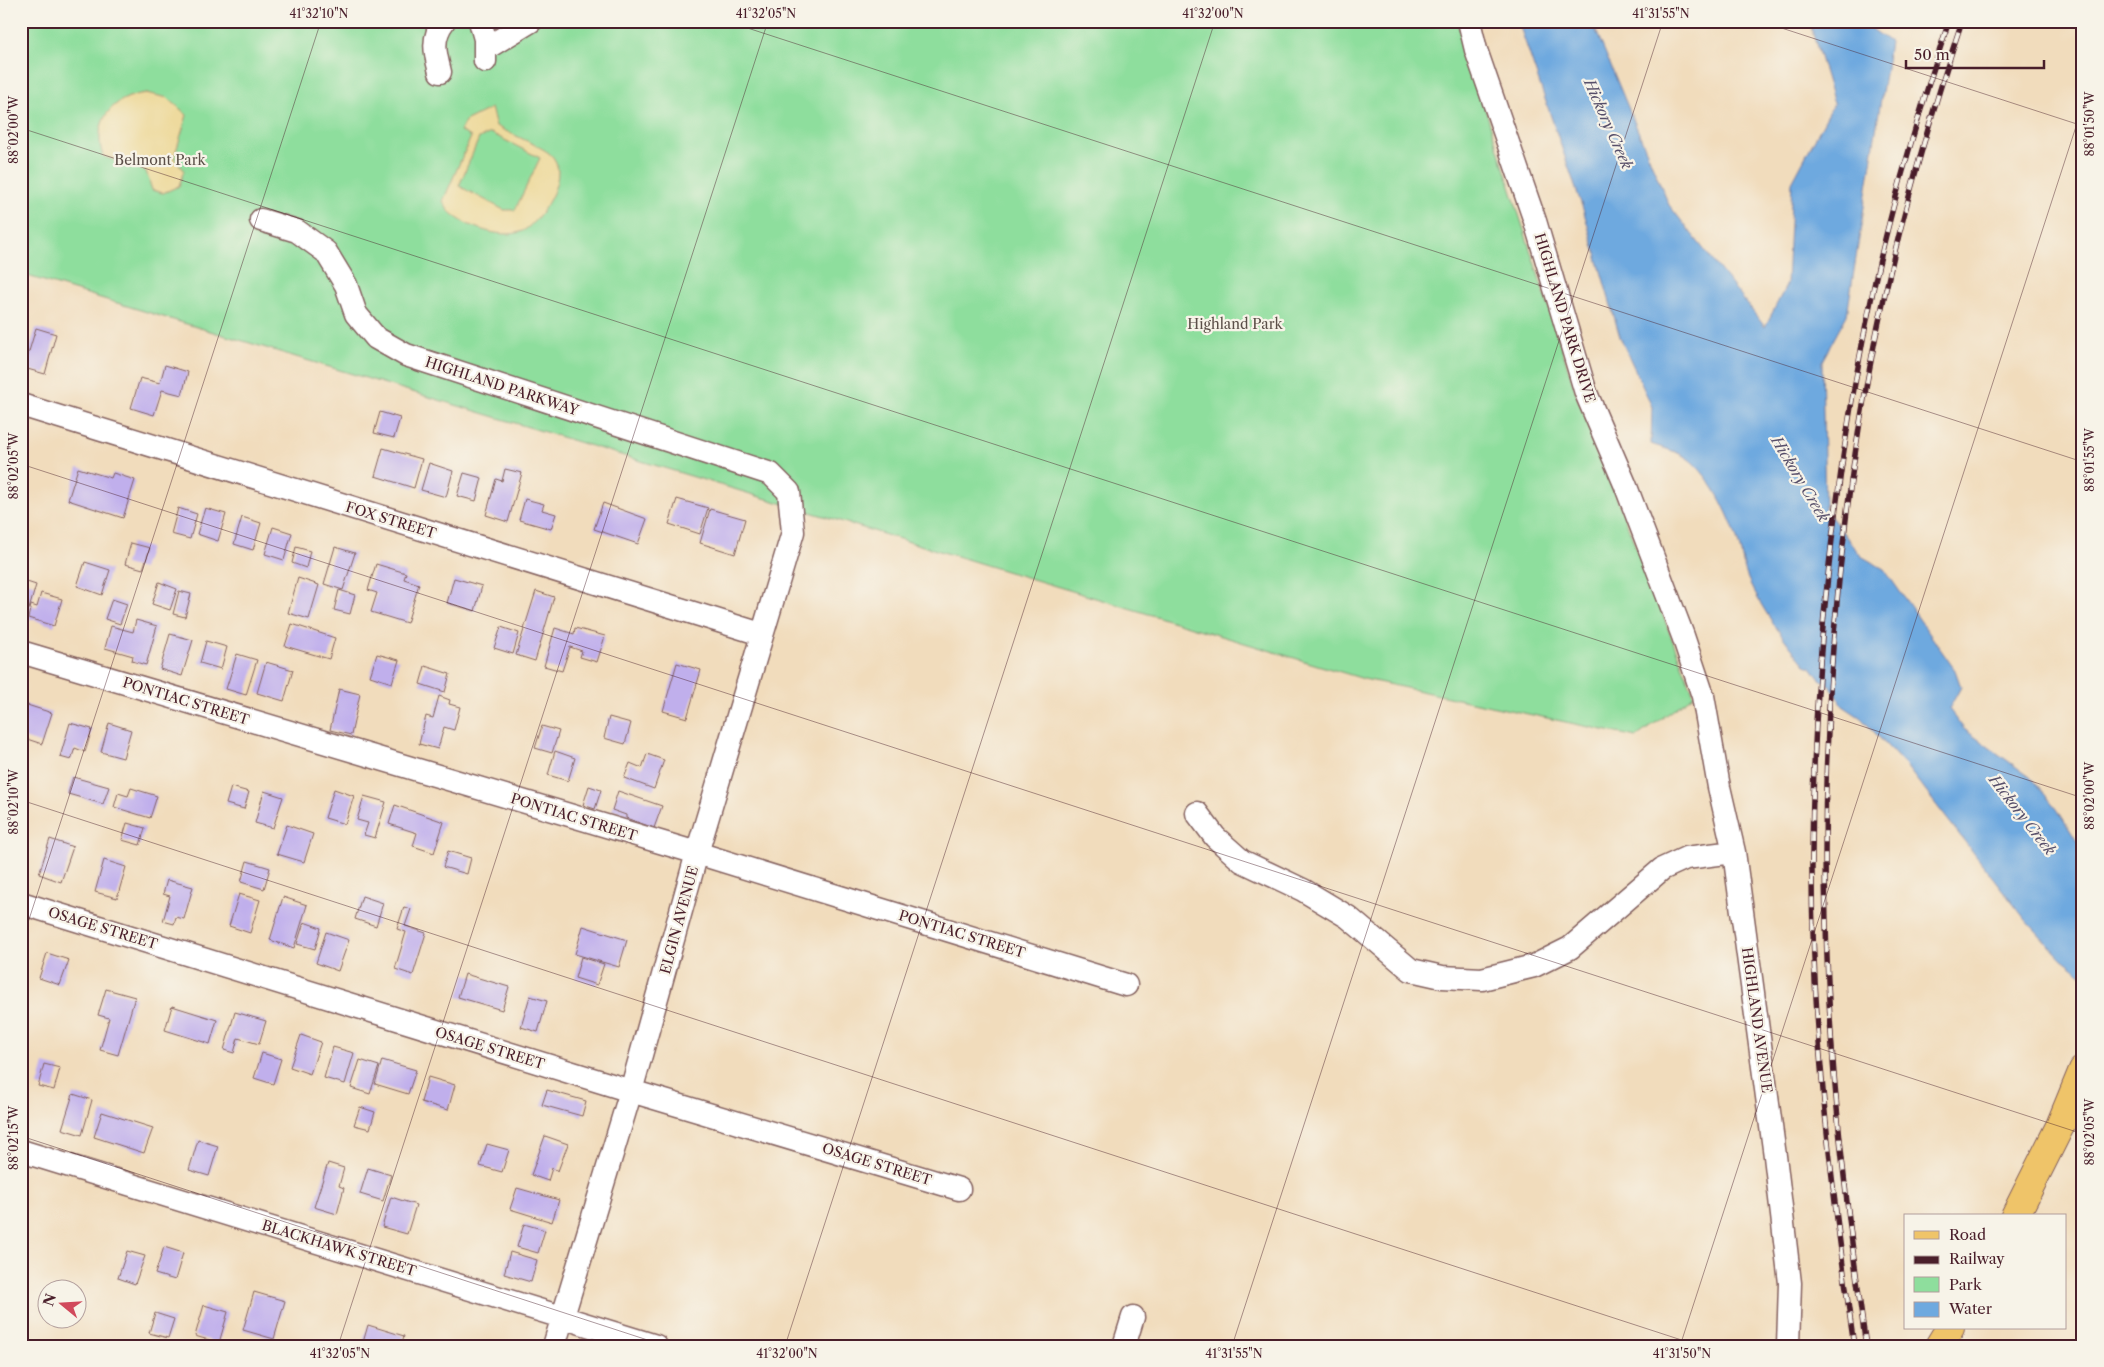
<svg xmlns="http://www.w3.org/2000/svg" width="2104" height="1367" font-family="'Libre Caslon Text',serif">
  <style>
    .green { fill: #8ede9d; stroke: #6c7e64 }
    .sand { fill: #eeda9e; stroke: #9c7c64; fill-rule: evenodd }
    .water { fill: #6ea9df; stroke: #5c6485 }
    .building { fill: #c0afec }
    .lines { fill: none; stroke-linecap: round; stroke-linejoin: round }
    .minor-casing { stroke: #84615e; stroke-width: 25 }
    .major-casing { stroke: #84615e; stroke-width: 30 }
    .minor { stroke: #fff; stroke-width: 22 }
    .major { stroke: #efc469; stroke-width: 28 }
    .rail-casing { stroke: #4a1f2b; stroke-width: 5.5 }
    .rail { stroke: #f7f3e8; stroke-width: 4; stroke-dasharray: 11; stroke-linecap: butt }
    .ticks { fill: none; stroke: #4a1f2b; stroke-width: 1; stroke-opacity: 0.45 }
    .labels { text-anchor: middle; stroke-width: 4.5; stroke-linejoin: round; paint-order: stroke }
    .park-label { font-size: 14px; fill: #5b4f48; stroke: #f7f3e8 }
    .street-label { font-size: 14px; fill: #4a1f2b; stroke: #f7f3e8 }
    .water-label { font-size: 15px; font-style: italic; fill: #574f6a; stroke: #f7f3e8 }
    .neatline { fill: none; stroke: #4a1f2b; stroke-width: 2 }
    .ticks-label { font-size: 12px; text-anchor: middle; fill: #4a1f2b }
  </style>
  <rect width="100%" height="100%" fill="#f7f3e8"/>
  <filter id="ink" filterUnits="userSpaceOnUse"><feTurbulence type="fractalNoise" baseFrequency=".02" numOctaves="2"/><feDisplacementMap in="SourceGraphic" scale="10" xChannelSelector="R" yChannelSelector="G"/><feConvolveMatrix kernelMatrix="1 2 1 2 8 2 1 2 1" color-interpolation-filters="sRGB"/></filter>
  <filter id="wash" filterUnits="userSpaceOnUse"><feTurbulence type="fractalNoise" baseFrequency=".0096" numOctaves="4" result="noise"/><feDisplacementMap in="SourceGraphic" scale="20" xChannelSelector="R" yChannelSelector="G"/><feGaussianBlur stdDeviation="1.12" result="paint"/><feColorMatrix in="noise" values="0 0 0 0 0 0 0 0 0 0 0 0 0 0 0 0 0 1.4 0 .05"/><feComposite in="paint" operator="in"/></filter>
  <g filter="url(#wash)">
    <rect width="100%" height="100%" fill="#f1dcbc"/>
    <path class="green" d="M 21,21 L 1457,21 L 1578,399 L 1694,695 L 1636,737 L 1364,679 L 21,274 Z"/>
    <path class="sand" d="M 146,93 L 168,98 L 187,115 L 174,158 L 184,170 L 179,186 L 163,193 L 152,190 L 146,171 L 103,156 C 92,122 111,97 146,93 Z
      M 491,108 L 496,126 C 508,133 541,146 550,154 C 572,173 543,216 526,229 C 508,242 465,227 451,213 C 447,210 445,205 443,201 L 471,137 L 460,131 L 465,121 ZM 491,133 L 540,158 L 515,210 L 504,210 L 459,186 L 479,138 Z"/>
    <path class="water" d="M 1518,21 L 1592,21 L 1669,205 L 1765,327 L 1787,284 L 1792,182 L 1834,103 L 1809,21 L 1861,21 L 1890,42 L 1847,315 L 1822,361 L 1825,509 L 1861,556 L 1884,569 L 1955,670 L 1961,687 L 1949,709 L 1964,729 L 2030,777 L 2057,809 L 2083,851 L 2083,975 L 2061,958 L 2025,919 L 1906,766 L 1861,718 L 1843,706 L 1830,686 L 1819,678 L 1811,667 L 1805,665 C 1783,638 1763,612 1748,579 C 1743,568 1742,554 1738,542 C 1730,515 1710,474 1687,458 C 1677,451 1662,448 1651,444 L 1652,407 L 1620,337 L 1583,209 Z"/>
    <g id="blocks">
      <path class="building" d="M 36,328 L 56,334 L 45,374 L 24,368 Z
        M 165,365 L 188,372 L 182,395 L 162,390 L 154,415 L 131,408 L 140,378 L 160,383 Z
        M 380,412 L 400,418 L 394,438 L 374,433 Z
        M 383,448 L 422,459 L 414,488 L 375,476 Z
        M 429,463 L 453,471 L 446,497 L 421,490 Z
        M 78,468 L 111,478 L 113,473 L 135,480 L 123,518 L 68,500 Z
        M 505,469 L 522,473 L 508,522 L 486,515 L 496,479 L 502,481 Z
        M 464,473 L 482,478 L 476,501 L 457,496 Z
        M 525,499 L 544,504 L 542,510 L 556,514 L 551,529 L 519,520 Z
        M 677,499 L 708,508 L 700,534 L 669,524 Z
        M 603,503 L 647,519 L 638,544 L 594,529 Z
        M 178,508 L 197,514 L 190,539 L 171,534 Z
        M 205,508 L 226,514 L 218,541 L 197,534 Z
        M 710,509 L 745,519 L 735,554 L 700,543 Z
        M 242,517 L 261,523 L 253,550 L 234,544 Z
        M 273,527 L 292,533 L 284,560 L 265,554 Z
        M 131,543 L 150,548 L 143,569 L 125,564 Z
        M 296,547 L 310,551 L 306,568 L 292,563 Z
        M 335,547 L 355,553 L 343,590 L 324,584 Z
        M 85,562 L 110,570 L 102,595 L 77,586 Z
        M 376,564 L 406,573 L 404,579 L 419,584 L 407,623 L 371,612 L 377,593 L 368,590 Z
        M 298,578 L 319,585 L 309,619 L 288,613 Z
        M 454,578 L 482,586 L 475,611 L 447,603 Z
        M 21,580 L 36,585 L 29,609 L 21,607 Z
        M 159,582 L 177,589 L 170,610 L 152,604 Z
        M 339,590 L 355,595 L 350,614 L 334,610 Z
        M 179,591 L 191,594 L 185,617 L 173,614 Z
        M 536,591 L 554,597 L 535,661 L 516,655 Z
        M 41,593 L 62,599 L 54,626 L 28,618 L 31,605 L 37,607 Z
        M 112,599 L 127,604 L 120,624 L 105,619 Z
        M 136,620 L 157,626 L 146,665 L 132,661 L 133,656 L 105,648 L 111,626 L 133,632 Z
        M 292,624 L 335,638 L 329,659 L 285,646 Z
        M 501,627 L 519,633 L 513,654 L 494,648 Z
        M 555,628 L 574,634 L 575,628 L 605,636 L 597,662 L 580,657 L 582,651 L 570,647 L 562,671 L 544,666 Z
        M 170,634 L 193,640 L 182,676 L 160,669 Z
        M 206,641 L 227,647 L 221,669 L 200,663 Z
        M 237,654 L 257,660 L 246,695 L 226,689 Z
        M 377,654 L 399,660 L 392,683 L 370,676 Z
        M 266,662 L 293,670 L 284,701 L 257,693 Z
        M 677,663 L 701,670 L 687,718 L 663,711 Z
        M 425,666 L 450,674 L 445,692 L 420,684 Z
        M 339,689 L 360,694 L 351,735 L 330,730 Z
        M 439,696 L 450,700 L 449,704 L 460,707 L 454,730 L 444,727 L 438,749 L 419,744 L 426,716 L 433,718 Z
        M 21,703 L 52,713 L 42,744 L 21,737 Z
        M 609,717 L 631,723 L 625,744 L 604,738 Z
        M 70,723 L 92,729 L 85,752 L 75,748 L 71,760 L 60,757 Z
        M 109,723 L 131,730 L 123,758 L 101,752 Z
        M 542,726 L 559,731 L 552,753 L 535,748 Z
        M 555,751 L 575,758 L 568,781 L 548,775 Z
        M 647,754 L 664,760 L 654,789 L 624,778 L 630,763 L 642,768 Z
        M 73,777 L 109,787 L 103,804 L 68,794 Z
        M 589,786 L 601,790 L 595,809 L 583,805 Z
        M 231,787 L 249,792 L 244,809 L 226,804 Z
        M 131,788 L 157,796 L 150,818 L 114,807 L 118,793 L 128,796 Z
        M 334,789 L 354,796 L 345,824 L 325,818 Z
        M 264,791 L 283,797 L 273,828 L 255,823 Z
        M 618,791 L 662,806 L 654,828 L 626,818 L 626,815 L 612,810 Z
        M 364,796 L 386,802 L 375,838 L 364,835 L 368,823 L 357,820 Z
        M 395,805 L 444,822 L 434,853 L 413,846 L 417,833 L 389,824 Z
        M 127,823 L 145,828 L 140,845 L 122,840 Z
        M 287,825 L 313,834 L 304,862 L 277,854 Z
        M 50,839 L 73,847 L 61,882 L 39,874 Z
        M 448,851 L 471,858 L 467,874 L 443,867 Z
        M 104,860 L 126,867 L 117,898 L 95,892 Z
        M 247,861 L 270,868 L 264,889 L 241,882 Z
        M 167,880 L 193,887 L 184,919 L 176,917 L 174,924 L 163,921 L 170,896 L 163,894 Z
        M 239,894 L 260,900 L 250,933 L 229,926 Z
        M 362,896 L 383,903 L 376,926 L 355,919 Z
        M 283,897 L 307,905 L 294,948 L 270,940 Z
        M 404,907 L 411,909 L 405,926 L 426,933 L 413,975 L 395,969 L 406,932 L 397,929 Z
        M 304,922 L 321,928 L 315,949 L 297,944 Z
        M 583,926 L 627,940 L 619,967 L 575,954 Z
        M 326,932 L 349,940 L 338,971 L 316,963 Z
        M 47,953 L 69,960 L 60,985 L 39,978 Z
        M 581,957 L 604,964 L 597,985 L 575,978 Z
        M 465,974 L 509,987 L 502,1010 L 458,997 Z
        M 106,989 L 135,997 L 118,1055 L 100,1050 L 109,1018 L 98,1015 Z
        M 530,996 L 547,1001 L 538,1032 L 521,1027 Z
        M 172,1006 L 217,1020 L 210,1044 L 165,1030 Z
        M 235,1012 L 266,1021 L 259,1044 L 238,1038 L 234,1053 L 224,1050 Z
        M 301,1035 L 321,1042 L 310,1074 L 290,1067 Z
        M 333,1047 L 354,1053 L 345,1084 L 324,1078 Z
        M 262,1053 L 281,1059 L 273,1084 L 254,1078 Z
        M 360,1060 L 379,1066 L 370,1094 L 351,1088 Z
        M 382,1060 L 416,1070 L 408,1094 L 375,1084 Z
        M 44,1064 L 60,1068 L 54,1090 L 38,1086 Z
        M 428,1077 L 455,1085 L 448,1110 L 421,1102 Z
        M 547,1090 L 586,1101 L 582,1116 L 542,1105 Z
        M 73,1094 L 92,1100 L 82,1135 L 62,1129 Z
        M 360,1107 L 375,1112 L 370,1129 L 354,1125 Z
        M 102,1112 L 153,1128 L 144,1153 L 94,1137 Z
        M 545,1136 L 568,1144 L 558,1171 L 552,1168 L 548,1181 L 531,1175 Z
        M 198,1140 L 218,1146 L 209,1176 L 189,1170 Z
        M 487,1144 L 509,1150 L 502,1172 L 480,1166 Z
        M 328,1163 L 344,1168 L 339,1186 L 344,1188 L 337,1214 L 314,1207 Z
        M 368,1168 L 391,1175 L 383,1201 L 360,1194 Z
        M 517,1188 L 559,1200 L 552,1222 L 510,1209 Z
        M 391,1197 L 416,1205 L 407,1234 L 382,1227 Z
        M 524,1224 L 545,1230 L 538,1253 L 517,1247 Z
        M 164,1247 L 183,1253 L 175,1280 L 155,1274 Z
        M 127,1251 L 145,1256 L 135,1284 L 118,1278 Z
        M 510,1252 L 537,1260 L 531,1282 L 504,1274 Z
        M 254,1292 L 285,1301 L 274,1339 L 243,1330 Z
        M 204,1305 L 228,1312 L 219,1343 L 195,1336 Z
        M 155,1313 L 174,1319 L 168,1338 L 149,1333 Z
        M 368,1325 L 404,1336 L 401,1346 L 362,1346 Z"/>
    </g>
  </g>
  <g filter="url(#ink)">
    <use href="#blocks" fill-opacity="0" stroke="#84615e" stroke-width="1"/>
    <g class="lines">
      <g class="minor-casing">
        <path id="minor" d="M 480,21 L 485,39 L 485,61
          M 1469,21 L 1476,50 L 1535,221 L 1586,393 L 1625,484 L 1683,636 L 1703,696 L 1719,787 L 1734,852 L 1775,1156 L 1790,1283 L 1788,1346
          M 485,49 L 531,21
          M 440,72 C 435,53 431,38 444,21
          M 261,220 L 297,231 L 326,252 L 346,285 L 356,314 L 376,338 L 406,355 L 771,474 L 789,492 L 793,532 L 697,853 L 631,1091 L 554,1346
          M 21,405 L 761,634
          M 21,652 L 697,853 L 1126,985
          M 1197,813 L 1215,837 L 1242,861 L 1303,890 L 1348,917 L 1411,970 L 1442,977 L 1482,979 L 1534,966 L 1570,948 L 1662,869 L 1686,858 L 1734,852
          M 21,903 L 631,1091 L 959,1189
          M 21,1151 L 656,1346
          M 1124,1346 L 1133,1317"/>
      </g>
      <g class="major-casing">
        <path id="major" d="M 2015,1216 L 2060,1126 L 2083,1070
          M 1939,1346 L 1950,1328"/>
      </g>
      <use href="#minor" class="minor"/>
      <use href="#major" class="major"/>
      <g class="rail-casing">
        <path id="rail" d="M 1854,1346 C 1831,1184 1811,1020 1812,856 C 1813,667 1835,465 1875,281 C 1895,193 1921,106 1949,21
          M 1866,1346 C 1846,1206 1829,1065 1826,923 C 1821,729 1837,531 1875,340 C 1897,232 1927,126 1962,21"/>
      </g>
      <use href="#rail" class="rail"/>
    </g>
  </g>
  <path class="ticks" d="M 726,21 L 2083,462M 1760,21 L 2083,126M 21,128 L 2083,798M 21,464 L 2083,1134M 21,800 L 1700,1346M 21,944 L 321,21M 21,1136 L 666,1346M 338,1346 L 768,21M 785,1346 L 1215,21M 1232,1346 L 1663,21M 1680,1346 L 2083,105"/>
  <g class="labels">
    <g class="park-label">
      <text x="160" y="165">Belmont Park</text>
      <text x="1235" y="329">Highland Park</text>
    </g>
    <g class="street-label">
      <text transform="translate(1565 318) rotate(73)" y="5">HIGHLAND PARK DRIVE</text>
      <text transform="translate(502 386) rotate(18)" y="5">HIGHLAND PARKWAY</text>
      <text transform="translate(391 520) rotate(17)" y="5">FOX STREET</text>
      <text transform="translate(186 701) rotate(17)" y="5">PONTIAC STREET</text>
      <text transform="translate(574 817) rotate(17)" y="5">PONTIAC STREET</text>
      <text transform="translate(679 920) rotate(-75)" y="5">ELGIN AVENUE</text>
      <text transform="translate(103 928) rotate(17)" y="5">OSAGE STREET</text>
      <text transform="translate(962 934) rotate(17)" y="5">PONTIAC STREET</text>
      <text transform="translate(1757 1020) rotate(82)" y="5">HIGHLAND AVENUE</text>
      <text transform="translate(490 1048) rotate(17)" y="5">OSAGE STREET</text>
      <text transform="translate(877 1164) rotate(17)" y="5">OSAGE STREET</text>
      <text transform="translate(339 1248) rotate(17)" y="5">BLACKHAWK STREET</text>
    </g>
    <g class="water-label">
      <text transform="translate(1608 124) rotate(66)" y="5">Hickory Creek</text>
      <text transform="translate(1800 479) rotate(59)" y="5">Hickory Creek</text>
      <text transform="translate(2022 815) rotate(52)" y="5">Hickory Creek</text>
    </g>
  </g>
  <rect width="2104" height="1367" fill="none" stroke="#f7f3e8" stroke-width="55"/>
  <rect x="1904" y="1214" width="162" height="115" fill="#f7f3e8" stroke="#b29e9c"/>
  <rect x="1914" y="1231" width="25" height="8" fill="#efc469" stroke="#b29e9c"/>
  <text x="1949" y="1240" font-size="15" fill="#4a1f2b">Road</text>
  <rect x="1914" y="1256" width="25" height="8" fill="#4a1f2b" stroke="#b29e9c"/>
  <text x="1949" y="1264" font-size="15" fill="#4a1f2b">Railway</text>
  <rect x="1914" y="1277" width="25" height="15" fill="#8ede9d" stroke="#b29e9c"/>
  <text x="1949" y="1290" font-size="15" fill="#4a1f2b">Park</text>
  <rect x="1914" y="1302" width="25" height="15" fill="#6ea9df" stroke="#b29e9c"/>
  <text x="1949" y="1314" font-size="15" fill="#4a1f2b">Water</text>
  <g transform="translate(62 1304) rotate(288)"><circle r="24" fill="#f7f3e8" stroke="#b29e9c"/>
  <path d="M0-4L9 19L0 12L-9 19Z" fill="#d1495b"/>
  <text y="-8" font-size="14" font-weight="bold" text-anchor="middle" fill="#4a1f2b">N</text>
  </g>
  <path d="M1906 60v8h138v-8" fill="none" stroke="#4a1f2b" stroke-width="2.5"/>
  <text x="1914" y="60" font-size="15" fill="#4a1f2b" stroke="#f7f3e8" stroke-width="4" paint-order="stroke">50 m</text>
  <rect x="28" y="28" width="2048" height="1312" class="neatline"/>
  <g class="ticks-label">
    <text x="319" y="18">41°32'10"N</text>
    <text x="766" y="18">41°32'05"N</text>
    <text x="1213" y="18">41°32'00"N</text>
    <text x="1661" y="18">41°31'55"N</text>
    <text transform="translate(2090 124) rotate(-90)" y="4">88°01'50"W</text>
    <text transform="translate(14 130) rotate(-90)" y="4">88°02'00"W</text>
    <text transform="translate(2090 460) rotate(-90)" y="4">88°01'55"W</text>
    <text transform="translate(14 466) rotate(-90)" y="4">88°02'05"W</text>
    <text transform="translate(2090 796) rotate(-90)" y="4">88°02'00"W</text>
    <text transform="translate(14 802) rotate(-90)" y="4">88°02'10"W</text>
    <text transform="translate(2090 1132) rotate(-90)" y="4">88°02'05"W</text>
    <text transform="translate(14 1138) rotate(-90)" y="4">88°02'15"W</text>
    <text x="340" y="1358">41°32'05"N</text>
    <text x="787" y="1358">41°32'00"N</text>
    <text x="1234" y="1358">41°31'55"N</text>
    <text x="1682" y="1358">41°31'50"N</text>
  </g>
</svg>
